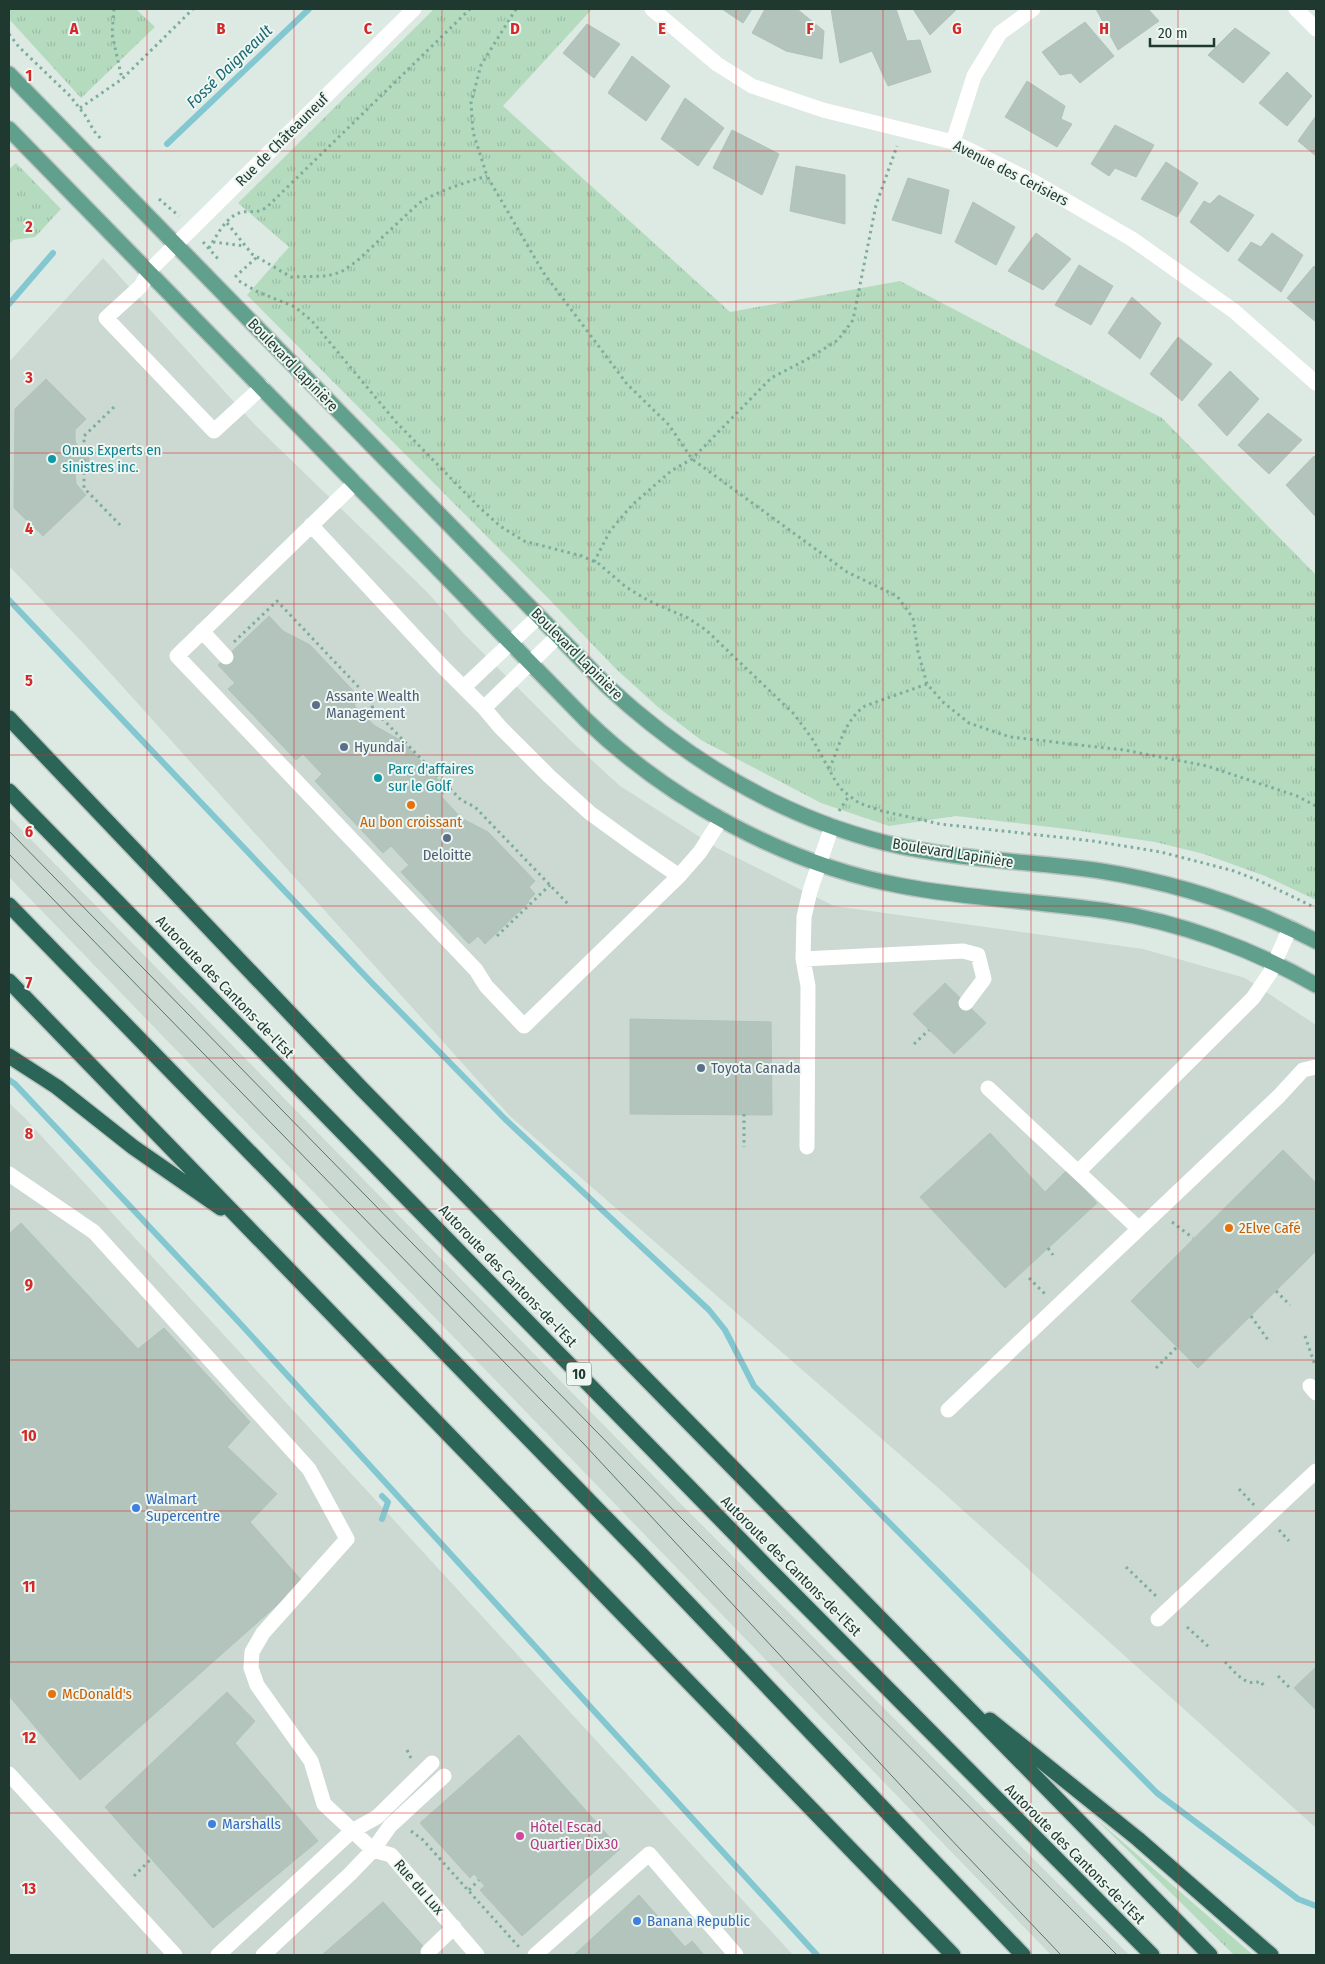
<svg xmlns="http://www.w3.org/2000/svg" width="1325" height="1964" font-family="'Fira Sans Condensed',sans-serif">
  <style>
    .built { fill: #cbd9d2 }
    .grass { fill: url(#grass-tufts) }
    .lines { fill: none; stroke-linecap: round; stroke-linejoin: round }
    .stream { stroke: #83c7d0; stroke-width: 6 }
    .building { fill: #b2c4bc; stroke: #afc3ba }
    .major-casing { stroke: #bcc4c1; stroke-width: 18 }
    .highway-casing { stroke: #bcc4c1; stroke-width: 18 }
    .path { stroke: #7dad9d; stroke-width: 3; stroke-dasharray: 2.5 4; stroke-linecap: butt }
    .minor { stroke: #fff; stroke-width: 15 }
    .major { stroke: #60a08d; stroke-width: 15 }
    .highway { stroke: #2a6557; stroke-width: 15 }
    .tram { stroke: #58756c; stroke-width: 1 }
    .grid { fill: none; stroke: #d62828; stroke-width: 1; stroke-opacity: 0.55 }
    .culture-dot { fill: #0f9aa8; stroke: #edf6f1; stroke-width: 2 }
    .service-dot { fill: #5c6f8a; stroke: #edf6f1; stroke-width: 2 }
    .food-dot { fill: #e8710a; stroke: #edf6f1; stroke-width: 2 }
    .shop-dot { fill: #3f7fe0; stroke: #edf6f1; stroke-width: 2 }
    .hotel-dot { fill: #d1479c; stroke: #edf6f1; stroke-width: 2 }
    .labels { text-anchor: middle; stroke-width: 4; stroke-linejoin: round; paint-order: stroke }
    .shield { fill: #edf6f1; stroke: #5d726b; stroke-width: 1 }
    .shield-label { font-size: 14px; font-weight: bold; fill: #1f3931 }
    .street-label { font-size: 15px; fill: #1f3931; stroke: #edf6f1 }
    .culture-label { font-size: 15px; fill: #0d838f; stroke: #edf6f1; text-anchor: start }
    .service-label { font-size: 15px; fill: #4e5e75; stroke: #edf6f1; text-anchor: start }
    .food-label { font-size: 15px; fill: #c56008; stroke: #edf6f1; text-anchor: start }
    .shop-label { font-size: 15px; fill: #366cbe; stroke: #edf6f1; text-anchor: start }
    .hotel-label { font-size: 15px; fill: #b23c85; stroke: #edf6f1; text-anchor: start }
    .water-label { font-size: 16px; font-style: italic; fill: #196874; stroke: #edf6f1 }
    .grid-label { font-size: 16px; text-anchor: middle; font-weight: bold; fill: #d62828; stroke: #edf6f1; stroke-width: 4; stroke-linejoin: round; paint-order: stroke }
  </style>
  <defs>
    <pattern id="grass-tufts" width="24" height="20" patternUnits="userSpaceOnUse" patternTransform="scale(1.25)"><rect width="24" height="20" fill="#b5dbbe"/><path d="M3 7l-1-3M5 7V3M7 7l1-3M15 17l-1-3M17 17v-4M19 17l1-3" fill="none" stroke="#9bbda4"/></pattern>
  </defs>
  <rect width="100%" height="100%" fill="#dde9e3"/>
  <path class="built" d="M 103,258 L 255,425 L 428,593 L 465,635 L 571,741 L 620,786 L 717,848 L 834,906 L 1143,949 L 1245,978 L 1316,1025 L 1316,1828 L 936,1486 L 511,1117 L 85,645 L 9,566 L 9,362 Z
    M 9,817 L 673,1496 L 1129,1955 L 1051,1955 L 9,877 Z
    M 9,1103 L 23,1116 L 793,1955 L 9,1955 Z"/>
  <path class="grass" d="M 9,9 L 136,9 L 155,27 L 81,98 L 9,19 Z
    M 434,9 L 592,9 L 503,106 L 730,312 L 900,281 L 1162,418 L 1316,575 L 1316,900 L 1265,876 L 1204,854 L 1155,842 L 1067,829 L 956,816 L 889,826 L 821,803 L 701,740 L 659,708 L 616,669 L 549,599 L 247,295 L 289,247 L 238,203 Z
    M 16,163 L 61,209 L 35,237 L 13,240 L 9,244 L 9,169 Z
    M 1095,1818 L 1253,1955 L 1234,1955 Z"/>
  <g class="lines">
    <path class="stream" d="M 167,144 L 309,9
      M 9,304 L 53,253
      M 9,600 L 370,981 L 505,1119 L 709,1310 L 725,1330 L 754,1386 L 1157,1793 L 1298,1899 L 1316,1906
      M 9,1080 L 15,1084 L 236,1319 L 817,1955
      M 382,1496 L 388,1502 L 382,1519"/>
  </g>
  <path class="building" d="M 722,9 L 752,9 L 743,23 Z
    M 765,9 L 797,9 L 824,31 L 822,59 L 786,51 L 752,33 Z
    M 831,9 L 896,9 L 907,41 L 920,40 L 931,72 L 888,86 L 872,51 L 840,63 Z
    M 913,9 L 957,9 L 930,35 Z
    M 1096,9 L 1148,9 L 1159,21 L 1118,50 Z
    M 1085,22 L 1114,56 L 1080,83 L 1071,73 L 1060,75 L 1042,52 Z
    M 587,24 L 620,44 L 594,78 L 563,53 Z
    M 1235,28 L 1270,53 L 1243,83 L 1208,55 Z
    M 632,56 L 670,86 L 646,121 L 608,93 Z
    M 1287,72 L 1312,96 L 1287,126 L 1259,103 Z
    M 1027,81 L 1065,106 L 1061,119 L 1072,124 L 1057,147 L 1005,117 Z
    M 685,98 L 724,128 L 698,166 L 661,139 Z
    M 1316,116 L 1316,156 L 1298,141 Z
    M 1115,125 L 1154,145 L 1136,177 L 1115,168 L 1109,176 L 1091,164 Z
    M 732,130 L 779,154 L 762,195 L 713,168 Z
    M 1166,162 L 1198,183 L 1177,217 L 1141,199 Z
    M 796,166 L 845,175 L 845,224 L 790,211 Z
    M 908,178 L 949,190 L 941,234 L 892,220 Z
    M 1219,195 L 1254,215 L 1228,252 L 1190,222 L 1204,201 L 1210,204 Z
    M 973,202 L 1015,227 L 996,265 L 955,242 Z
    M 1036,233 L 1071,259 L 1043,290 L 1008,271 Z
    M 1272,233 L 1303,255 L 1281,292 L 1238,260 L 1251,242 L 1261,247 Z
    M 1079,265 L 1113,286 L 1091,325 L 1055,305 Z
    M 1314,266 L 1316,269 L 1316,322 L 1287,298 Z
    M 1132,297 L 1161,323 L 1140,359 L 1108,333 Z
    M 1178,337 L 1212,364 L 1182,401 L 1150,374 Z
    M 1230,371 L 1259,399 L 1227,436 L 1198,405 Z
    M 46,379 L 86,419 L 75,430 L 75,441 L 80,451 L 86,450 L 89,454 L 89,463 L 85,467 L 80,467 L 75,475 L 76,484 L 86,495 L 43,536 L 14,508 L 15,409 Z
    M 1268,413 L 1302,440 L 1269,474 L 1238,445 Z
    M 1314,456 L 1316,458 L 1315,516 L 1286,485 Z
    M 269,616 L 283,631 L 310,645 L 361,699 L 354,705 L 365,717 L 375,726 L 402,741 L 448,790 L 441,796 L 461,818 L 488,832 L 535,881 L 529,887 L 535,894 L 528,901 L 529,902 L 485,944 L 478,936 L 469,944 L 401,872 L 409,865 L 391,846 L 383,853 L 315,781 L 322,774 L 303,754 L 296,760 L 228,689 L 235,683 L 218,665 Z
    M 945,983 L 986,1023 L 954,1054 L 913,1014 Z
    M 630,1019 L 771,1022 L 772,1115 L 630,1114 Z
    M 990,1133 L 1045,1192 L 1067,1170 L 1097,1203 L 1005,1288 L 920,1197 Z
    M 1283,1150 L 1316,1183 L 1316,1251 L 1198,1368 L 1131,1301 Z
    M 21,1223 L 138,1349 L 164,1328 L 250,1422 L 227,1447 L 277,1494 L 250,1522 L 303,1582 L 80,1780 L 9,1696 L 9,1234 Z
    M 1316,1667 L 1316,1710 L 1294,1688 Z
    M 227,1692 L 255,1721 L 235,1743 L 318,1841 L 213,1928 L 105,1807 Z
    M 519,1735 L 620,1849 L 522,1936 L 480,1890 L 485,1886 L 474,1874 L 470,1878 L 420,1823 Z
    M 639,1895 L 685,1947 L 677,1955 L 574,1955 Z
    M 383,1902 L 431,1955 L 322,1955 Z
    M 692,1941 L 704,1955 L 677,1955 L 685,1947 Z"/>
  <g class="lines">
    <g class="major-casing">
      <path id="major" d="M 9,74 L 607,686 C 687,760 779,816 886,843 C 957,860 1029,861 1101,871 C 1177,883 1248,906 1316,941
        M 9,129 L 586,720 C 670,801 787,865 902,886 C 970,899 1039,901 1107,911 C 1180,922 1253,949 1316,985"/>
    </g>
    <g class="highway-casing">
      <path id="highway" d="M 9,718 L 362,1089 L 1210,1955
        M 9,791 L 774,1574 L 1152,1955
        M 9,905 L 641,1554 L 1023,1955
        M 9,981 L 953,1955
        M 9,1056 L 57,1087 L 133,1147 L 221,1208
        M 990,1720 L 1138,1839 L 1271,1955"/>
    </g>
    <path class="path" d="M 114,9 L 112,34 L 122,79
      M 516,9 L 481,65 L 471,103 L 473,132 L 487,176 L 543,272 L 627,384 L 669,425 L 692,459 L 847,572 L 897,596 L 913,618 L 918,652 L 927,684 L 944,703 L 969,723 L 1010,737 L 1124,750 L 1207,766 L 1297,796 L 1316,806
      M 9,34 L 19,47 L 70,96 L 85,115 L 94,131 L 101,139
      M 80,108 L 122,79 L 193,9
      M 159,199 L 179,216
      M 227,223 L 252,254 L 291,277 L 327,276 L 341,272 L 357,261 L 419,203 C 440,190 464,183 487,176
      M 203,242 L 219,260
      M 213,242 L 245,246
      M 209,248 C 216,237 225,218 239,213 C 251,209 257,216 269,205 L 470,9
      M 235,277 L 257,257
      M 239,281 L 256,291 L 295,307 L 312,321 L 396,422 L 478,506 L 500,526 L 524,541 L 582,556 L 599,564 L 626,587 L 649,601 L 688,618 L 706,630 L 794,714 L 813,740 L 836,782 L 843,791 L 859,803 L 882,811 L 940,824 L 1093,841 L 1161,852 L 1234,871 L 1260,881 L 1316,908
      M 114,407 L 84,436 L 84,488 L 123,528
      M 594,562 L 610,531 L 632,505 L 671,471 L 692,459 L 771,378 L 806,360 L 838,340 L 853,320 L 876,205 L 897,146
      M 234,642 L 277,601 L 370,699 L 373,709 L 365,717
      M 373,709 L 461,800 L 475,807 L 570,906
      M 828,768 L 831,765 C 840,744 845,720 865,706 L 927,684
      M 839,811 L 849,796
      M 497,936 L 550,885
      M 914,1044 L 929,1030
      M 744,1114 L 744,1147
      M 1172,1222 L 1193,1238
      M 1048,1248 L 1053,1255
      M 1029,1278 L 1046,1295
      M 1276,1291 L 1290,1305
      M 1251,1316 L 1268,1340
      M 1305,1336 L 1315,1365
      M 1156,1368 L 1177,1347
      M 1239,1489 L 1255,1506
      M 1279,1530 L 1289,1541
      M 1126,1567 L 1156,1596
      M 1187,1627 L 1210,1648
      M 1225,1662 C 1234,1671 1246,1688 1260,1681 L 1266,1688
      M 1278,1676 L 1291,1689
      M 407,1750 L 411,1758
      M 411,1831 L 423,1840 L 519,1947
      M 134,1876 L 151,1859
      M 469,1890 L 479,1880"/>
    <path class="minor" d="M 652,9 L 717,64 L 752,86 L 823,110 L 953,142 L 1034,182 L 1132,239 L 1234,311 L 1316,383
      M 1296,9 L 1316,29
      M 953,142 L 974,76 L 1000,33 L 1033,9
      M 262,387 L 214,431 L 106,318 L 141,286 L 149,271 L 414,9
      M 355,483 L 177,656 L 476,970 L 486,986 L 524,1026 L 679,876 L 700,852 L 721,819
      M 311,525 L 443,667 L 484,708 L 500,727 L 549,776 L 590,813 L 634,845 L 679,876
      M 202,631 L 226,657
      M 464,687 L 539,616
      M 484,708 L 558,636
      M 803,959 L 963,951 L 978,955 L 984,979 L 966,1003
      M 988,1088 L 1139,1229
      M 807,1147 L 808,986 L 803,959 L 804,917 L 810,891 L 832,826
      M 1078,1172 L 1253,998 L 1270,973 L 1290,928
      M 9,1174 L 94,1232 L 309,1469 L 347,1539 L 263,1633 L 252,1652 L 251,1668 L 257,1685 L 311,1761 L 324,1804 L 373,1850 L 391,1855 L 477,1955
      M 1310,1386 L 1316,1393
      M 948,1410 L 1279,1096 L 1303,1070 L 1316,1067
      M 1158,1619 L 1316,1471
      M 9,1774 L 175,1955
      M 428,1952 L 454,1927
      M 218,1955 L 352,1831 L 377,1817 L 432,1763
      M 263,1955 L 350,1874 L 373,1850 L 390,1826 L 444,1776
      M 535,1955 L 649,1854 L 736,1955"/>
    <use href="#major" class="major"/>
    <use href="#highway" class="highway"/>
    <path class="tram" d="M 9,831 L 683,1520 L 1117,1955
      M 9,854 L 583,1443 L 943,1831 L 1061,1955"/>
  </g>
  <path class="grid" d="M 147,9 L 147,1955M 294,9 L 294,1955M 442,9 L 442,1955M 589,9 L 589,1955M 736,9 L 736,1955M 883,9 L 883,1955M 1031,9 L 1031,1955M 1178,9 L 1178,1955M 9,151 L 1316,151M 9,302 L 1316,302M 9,453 L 1316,453M 9,604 L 1316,604M 9,755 L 1316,755M 9,906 L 1316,906M 9,1058 L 1316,1058M 9,1209 L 1316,1209M 9,1360 L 1316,1360M 9,1511 L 1316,1511M 9,1662 L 1316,1662M 9,1813 L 1316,1813"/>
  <g class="culture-dot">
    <circle cx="52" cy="459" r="5"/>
    <circle cx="378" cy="778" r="5"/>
  </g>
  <g class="service-dot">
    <circle cx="316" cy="705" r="5"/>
    <circle cx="344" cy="747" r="5"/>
    <circle cx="447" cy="838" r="5"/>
    <circle cx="701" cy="1068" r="5"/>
  </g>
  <g class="food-dot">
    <circle cx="411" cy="805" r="5"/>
    <circle cx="1229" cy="1228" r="5"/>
    <circle cx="52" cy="1694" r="5"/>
  </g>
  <g class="shop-dot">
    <circle cx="136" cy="1508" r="5"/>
    <circle cx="212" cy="1824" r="5"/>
    <circle cx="637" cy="1921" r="5"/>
  </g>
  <circle class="hotel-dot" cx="520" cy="1836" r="5"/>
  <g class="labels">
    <rect class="shield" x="566.5" y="1362.5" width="25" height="23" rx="4"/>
    <g class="shield-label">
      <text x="579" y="1379">10</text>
    </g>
    <g class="street-label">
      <text transform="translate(282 140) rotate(-45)" y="5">Rue de Châteauneuf</text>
      <text transform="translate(1011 173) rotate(27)" y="5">Avenue des Cerisiers</text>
      <text transform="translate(293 365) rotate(46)" y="5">Boulevard Lapinière</text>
      <text transform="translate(577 654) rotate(45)" y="5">Boulevard Lapinière</text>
      <text transform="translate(953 853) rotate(9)" y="5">Boulevard Lapinière</text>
      <text transform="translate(225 987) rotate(46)" y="5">Autoroute des Cantons-de-l'Est</text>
      <text transform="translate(508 1276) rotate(46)" y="5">Autoroute des Cantons-de-l'Est</text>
      <text transform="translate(791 1566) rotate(45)" y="5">Autoroute des Cantons-de-l'Est</text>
      <text transform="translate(1075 1854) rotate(45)" y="5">Autoroute des Cantons-de-l'Est</text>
      <text transform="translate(419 1887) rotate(49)" y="5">Rue du Lux</text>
    </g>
    <g class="culture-label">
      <text x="62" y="455">Onus Experts en<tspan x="62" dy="17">sinistres inc.</tspan></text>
      <text x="388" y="774">Parc d'affaires<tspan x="388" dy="17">sur le Golf</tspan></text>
    </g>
    <g class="service-label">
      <text x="326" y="701">Assante Wealth<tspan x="326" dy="17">Management</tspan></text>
      <text x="354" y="752">Hyundai</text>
      <text x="447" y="860" text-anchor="middle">Deloitte</text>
      <text x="711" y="1073">Toyota Canada</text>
    </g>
    <g class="food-label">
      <text x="411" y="827" text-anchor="middle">Au bon croissant</text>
      <text x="1239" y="1233">2Elve Café</text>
      <text x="62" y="1699">McDonald's</text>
    </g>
    <g class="shop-label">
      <text x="146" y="1504">Walmart<tspan x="146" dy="17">Supercentre</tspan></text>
      <text x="222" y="1829">Marshalls</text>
      <text x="647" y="1926">Banana Republic</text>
    </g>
    <g class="hotel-label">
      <text x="530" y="1832">Hôtel Escad<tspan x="530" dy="17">Quartier Dix30</tspan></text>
    </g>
    <g class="water-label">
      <text transform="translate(229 66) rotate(-44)" y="6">Fossé Daigneault</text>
    </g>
  </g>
  <g class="grid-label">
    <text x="74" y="34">A</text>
    <text x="221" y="34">B</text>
    <text x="368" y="34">C</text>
    <text x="515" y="34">D</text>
    <text x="662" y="34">E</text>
    <text x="810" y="34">F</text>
    <text x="957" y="34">G</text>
    <text x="1104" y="34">H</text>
    <text x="29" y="81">1</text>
    <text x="29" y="232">2</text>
    <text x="29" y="383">3</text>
    <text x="29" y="534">4</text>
    <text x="29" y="686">5</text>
    <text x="29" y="837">6</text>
    <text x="29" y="988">7</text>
    <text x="29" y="1139">8</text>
    <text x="29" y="1290">9</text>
    <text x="29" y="1441">10</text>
    <text x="29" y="1592">11</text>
    <text x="29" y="1743">12</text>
    <text x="29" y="1894">13</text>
  </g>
  <rect width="1325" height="1964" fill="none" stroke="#1f3931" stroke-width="20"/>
  <path d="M1150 38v8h64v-8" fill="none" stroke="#1f3931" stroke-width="2.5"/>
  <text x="1158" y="38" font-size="15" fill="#1f3931" stroke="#edf6f1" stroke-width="4" paint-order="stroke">20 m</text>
</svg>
